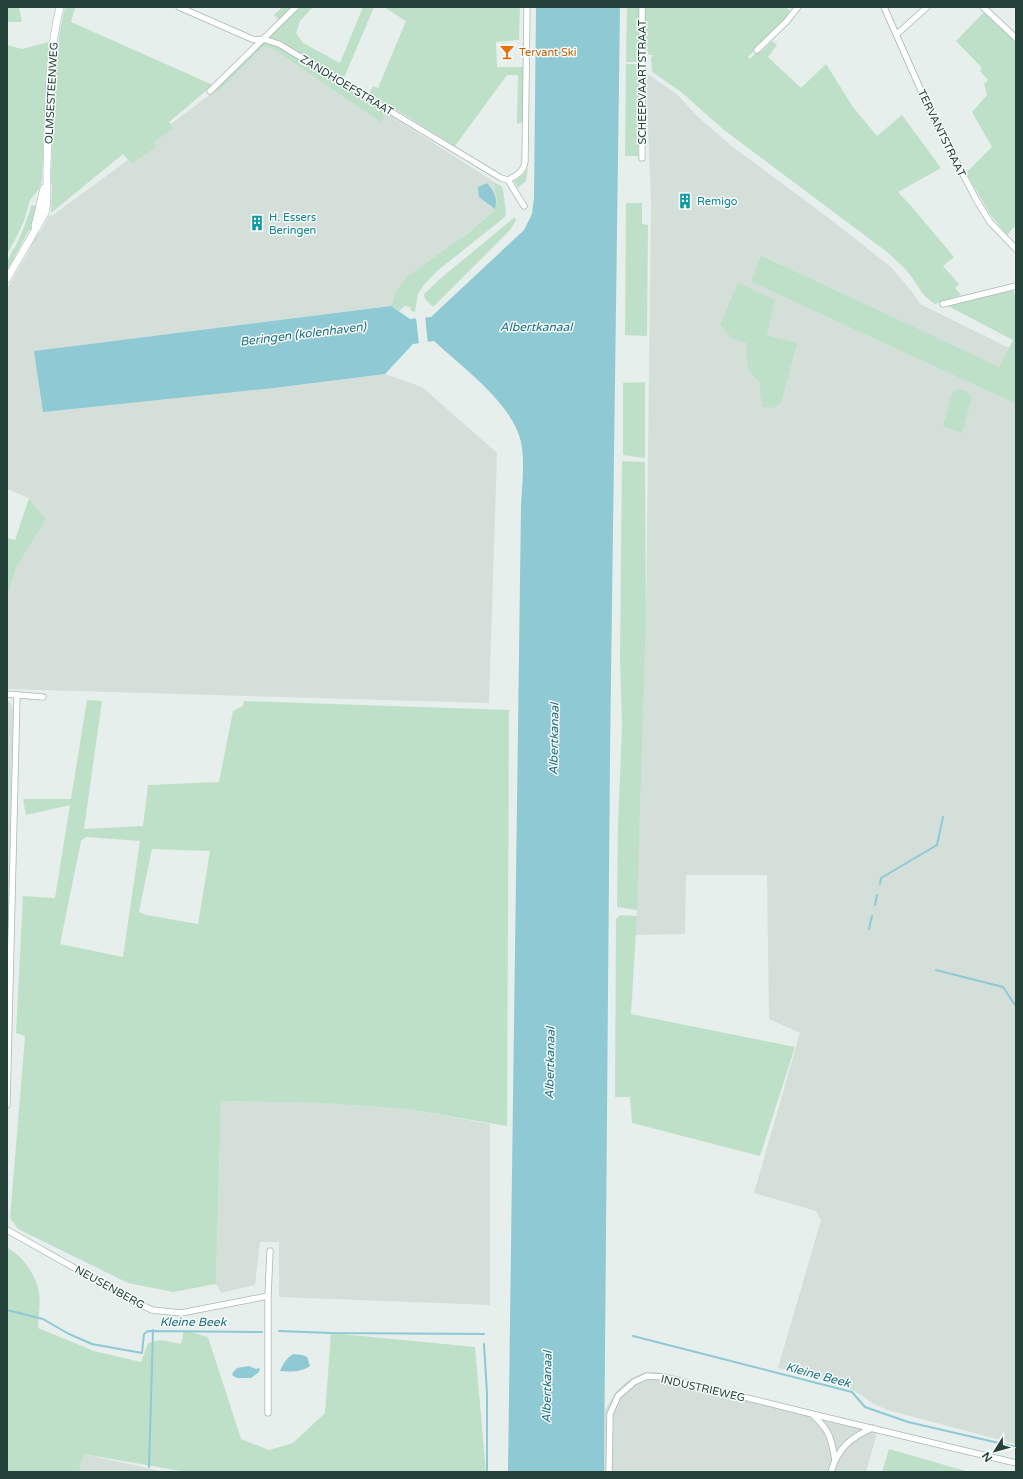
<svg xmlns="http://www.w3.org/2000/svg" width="1023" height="1479" font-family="'Varela Round',sans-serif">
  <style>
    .built { fill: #d4dfda }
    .green { fill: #bfe0c8; fill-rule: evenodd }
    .water { fill: #8ec9d4 }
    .pier { fill: #e6efeb }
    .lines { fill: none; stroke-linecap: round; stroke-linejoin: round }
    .stream { stroke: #8ec9d4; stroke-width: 2 }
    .minor-casing { stroke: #a8b8b2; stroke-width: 7 }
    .tertiary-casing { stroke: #a8b8b2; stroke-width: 8 }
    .minor { stroke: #fff; stroke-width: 5.5 }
    .tertiary { stroke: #fff; stroke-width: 7 }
    .labels { text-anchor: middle; stroke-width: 3; stroke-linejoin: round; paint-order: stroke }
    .food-label { font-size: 11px; fill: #c56008; stroke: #f7fbf9; text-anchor: start }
    .street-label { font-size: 11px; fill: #24423a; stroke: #f7fbf9 }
    .culture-label { font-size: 11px; fill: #0d838f; stroke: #f7fbf9; text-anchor: start }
    .water-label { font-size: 12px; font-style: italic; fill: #1c6f80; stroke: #f7fbf9 }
  </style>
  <rect width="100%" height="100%" fill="#e6efeb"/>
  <path class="built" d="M 263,47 L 272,48 L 381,121 L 386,113 L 479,172 L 494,182 L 497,202 L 494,211 L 396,291 L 391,306 L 35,351 L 274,388 L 385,374 L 422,387 L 497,453 L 489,703 L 7,689 L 7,596 L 9,588 L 16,568 L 46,519 L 29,498 L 7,489 L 7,289 L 28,253 L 36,236 L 41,231 L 49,216 L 53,215 L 128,160 L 132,164 L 155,147 L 153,143 L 174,128 L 171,124 L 208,96 L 215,89 L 218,92 Z
    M 646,73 L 678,95 L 696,115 L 729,144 L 830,219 L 892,268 L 913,293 L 920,304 L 1009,348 L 999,368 L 762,255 L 751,282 L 1016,404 L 1016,1444 L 887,1410 L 872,1403 L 861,1395 L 843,1385 L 778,1368 L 821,1220 L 816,1211 L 754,1193 L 800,1033 L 769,1019 L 767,875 L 686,875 L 685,934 L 636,935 L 646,623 L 651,203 Z
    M 7,699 L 11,704 L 13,711 L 7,967 Z
    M 221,1101 L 322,1103 L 407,1109 L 490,1124 L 490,1305 L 279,1297 L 279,1242 L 260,1242 L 255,1285 L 221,1293 L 216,1284 Z
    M 645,1372 L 657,1372 L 877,1433 L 866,1472 L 604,1472 L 605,1410 L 615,1393 L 625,1383 L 634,1377 Z
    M 84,1454 L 164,1472 L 79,1472 Z"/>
  <path class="green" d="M 7,7 L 19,7 L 22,22 L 7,22 Z
    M 65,7 L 75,8 L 71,22 L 213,85 L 169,122 L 174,128 L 153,143 L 156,147 L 132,164 L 123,154 L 51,213 L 52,186 L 51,181 C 54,123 51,64 65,7 Z
    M 282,7 L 313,7 L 300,21 L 296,33 L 303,43 L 340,63 L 363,7 L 374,7 L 341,85 L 386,113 L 381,122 L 272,48 L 263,47 L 218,92 L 215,89 L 281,22 L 274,15 Z
    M 384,7 L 520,7 L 519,40 L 496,42 L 497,67 L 525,67 L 523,122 L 517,124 L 518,75 L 507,75 L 455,146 L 369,93 L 373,86 L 378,88 L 406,21 Z
    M 627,7 L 639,7 L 638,62 L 626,62 Z
    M 644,7 L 786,7 L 791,12 L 748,57 L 750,59 L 758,51 L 761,52 L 772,41 L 777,45 L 768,57 L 801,88 L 826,64 L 853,107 L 877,136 L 902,115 L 941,168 L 898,192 L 912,207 L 954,257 L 943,266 L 959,284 L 955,288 L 961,295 L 935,304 C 920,295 918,284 908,272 C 901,265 894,258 887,252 L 724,130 L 680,91 L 652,72 L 651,58 L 653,55 L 649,55 L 644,43 Z
    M 984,12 L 1016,42 L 1016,225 L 1007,235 L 990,214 L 966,173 L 992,147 L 972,112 L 987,95 L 984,84 L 988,80 L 980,71 L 982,68 L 956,41 Z
    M 49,42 L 46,74 L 42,180 L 39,189 L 30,200 L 24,221 L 15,240 L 7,254 L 7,45 L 22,49 Z
    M 626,64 L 638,64 L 638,156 L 625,156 Z
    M 528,168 L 526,181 L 518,188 L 514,181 L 523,175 Z
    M 494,182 L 501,186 L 503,189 L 506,214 L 505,217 L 437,271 L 423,286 L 418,294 L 415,312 L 411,311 L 410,307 L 405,306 L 399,311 L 391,306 L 396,291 L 408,276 L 464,236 L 494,211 L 497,202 Z
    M 626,203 L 642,203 L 642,224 L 648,225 L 647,336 L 625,335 Z
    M 33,205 L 38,207 L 31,230 L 29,230 L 7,271 C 7,254 13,253 19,239 C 24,228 28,217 31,206 Z
    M 515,217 L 516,220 L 510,230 L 433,307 L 425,299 L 424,294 L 441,278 Z
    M 761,255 L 999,367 L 1013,340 L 948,306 L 1013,290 L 1016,297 L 1016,404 L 751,282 Z
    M 738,283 L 775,300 L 769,327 L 766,335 L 797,343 L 781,403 L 774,408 L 763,407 L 760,394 L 760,383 C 744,366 747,365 747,343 L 733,339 L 720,325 Z
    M 645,382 L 645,458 L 623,455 L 623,383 Z
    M 958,389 L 966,391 L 972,397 L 962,433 L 943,426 L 952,393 Z
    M 622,461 L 645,462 L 646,623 L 637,910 L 617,907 L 618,824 L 622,727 L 620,658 Z
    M 29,498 L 46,519 L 16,568 L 7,596 L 7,538 L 15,540 Z
    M 87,700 L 102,701 L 84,829 L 143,826 L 148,785 L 219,782 L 233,711 L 243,706 L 244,701 L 509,710 L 507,1126 L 407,1109 L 322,1103 L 221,1101 L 216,1284 L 173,1292 L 128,1283 L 18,1229 L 10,1218 L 25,1036 L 16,1033 L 23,896 L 55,898 L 70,805 L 26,815 L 23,799 L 71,799 ZM 86,837 L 140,841 L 123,957 L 60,944 L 81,841 ZM 152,849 L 210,851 L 198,924 L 146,915 L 139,912 Z
    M 620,915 L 637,916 L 631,1014 L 795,1047 L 760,1156 L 632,1123 L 630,1097 L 615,1097 L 616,919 Z
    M 7,1247 C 23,1257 36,1274 39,1293 C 41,1304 38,1317 38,1328 L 94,1351 L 141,1362 L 148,1343 L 161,1340 L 181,1344 L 184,1330 L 208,1337 L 241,1439 L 269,1450 L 293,1443 L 325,1413 L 331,1333 L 475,1347 L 486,1472 L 186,1472 L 84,1454 L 79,1472 L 7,1472 Z
    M 889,1449 L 969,1472 L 882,1472 Z"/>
  <path class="water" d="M 536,7 L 620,7 L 610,754 L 604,1472 L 508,1472 L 521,506 C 522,485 525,463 521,442 C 513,404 462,367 434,341 L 413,344 L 385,374 L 274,388 L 43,412 L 34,351 L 391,306 L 410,319 L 431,317 L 524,230 L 532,214 L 534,198 Z
    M 487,183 C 494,191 498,199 495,209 L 479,197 L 478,187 Z
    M 293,1354 L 302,1355 L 307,1357 L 310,1366 C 302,1372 290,1372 280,1371 C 283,1365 285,1359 293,1354 Z
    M 249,1366 L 256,1369 L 260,1368 L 259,1372 L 251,1378 L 237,1378 L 232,1375 L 233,1372 L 237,1368 Z"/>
  <path class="pier" d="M 425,316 L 428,344 L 419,345 L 416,317 Z"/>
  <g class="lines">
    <path class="stream" d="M 1016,319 L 1016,320
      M 880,884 L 881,878 L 937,845 L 943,817
      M 875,905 L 877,895
      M 869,929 L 872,916
      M 936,970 L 1003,987 L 1015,1005
      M 7,1310 L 43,1319 L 69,1334 L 92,1344 L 142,1353 L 144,1334 L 148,1331 L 262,1332
      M 279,1331 L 331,1333 L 484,1334
      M 633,1336 L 852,1392 L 865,1407 L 908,1422 L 1016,1447
      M 484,1344 L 487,1393 L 487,1472
      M 149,1467 L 153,1330"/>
    <g class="minor-casing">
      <path id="minor" d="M 179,7 L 252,39 L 257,40 L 263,39 L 279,44 L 501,178 L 508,180 L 524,206
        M 642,7 L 642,158
        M 884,7 L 931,113 L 977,201 L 990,222 L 1016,249
        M 983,7 L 1016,38
        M 897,34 L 927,7
        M 757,50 L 786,22 L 798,7
        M 210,91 L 296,7
        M 508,180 C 517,175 524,172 525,161 L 527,7
        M 943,304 L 1016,286
        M 7,694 L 43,697
        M 7,1105 L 17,695
        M 7,1230 L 135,1302 L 152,1310 L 181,1313 L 268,1296
        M 268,1413 L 268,1296 L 270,1251
        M 812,1414 L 1016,1463
        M 609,1472 L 610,1414 L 618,1396 L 634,1382 L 647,1376 L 664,1377 L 812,1414 C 829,1430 831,1436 835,1460
        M 831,1472 C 838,1448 850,1438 872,1428"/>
    </g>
    <g class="tertiary-casing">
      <path id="tertiary" d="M 35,226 L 44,188
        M 7,279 L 45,213 C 49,198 46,183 47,167 C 49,114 47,59 60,7"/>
    </g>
    <use href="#minor" class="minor"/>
    <use href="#tertiary" class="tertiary"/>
  </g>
  <defs>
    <g id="bar-bare" transform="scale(1.2)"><path d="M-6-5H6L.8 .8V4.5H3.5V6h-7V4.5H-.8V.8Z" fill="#e8710a" stroke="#f7fbf9" stroke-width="2.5" paint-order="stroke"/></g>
    <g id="building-bare" transform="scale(1.2)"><path d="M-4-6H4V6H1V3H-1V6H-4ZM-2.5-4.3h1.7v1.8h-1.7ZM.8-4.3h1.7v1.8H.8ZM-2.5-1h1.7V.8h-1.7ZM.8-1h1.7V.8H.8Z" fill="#0f9aa8" stroke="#f7fbf9" stroke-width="2.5" paint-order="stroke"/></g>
  </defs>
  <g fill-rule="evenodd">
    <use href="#bar-bare" x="507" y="52"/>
    <use href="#building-bare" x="685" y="201"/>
    <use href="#building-bare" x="257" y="223"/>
  </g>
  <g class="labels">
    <g class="food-label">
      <text x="519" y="56">Tervant Ski</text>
    </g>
    <g class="street-label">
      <text transform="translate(642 82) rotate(-90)" y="4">SCHEEPVAARTSTRAAT</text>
      <text transform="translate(347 85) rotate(31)" y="4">ZANDHOEFSTRAAT</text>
      <text transform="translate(51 93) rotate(-87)" y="4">OLMSESTEENWEG</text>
      <text transform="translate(942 133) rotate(64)" y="4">TERVANTSTRAAT</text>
      <text transform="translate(110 1287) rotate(29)" y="4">NEUSENBERG</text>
      <text transform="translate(703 1388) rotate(13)" y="4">INDUSTRIEWEG</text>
    </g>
    <g class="culture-label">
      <text x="697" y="205">Remigo</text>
      <text x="269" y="221">H. Essers<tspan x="269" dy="13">Beringen</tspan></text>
    </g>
    <g class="water-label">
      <text x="536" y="331">Albertkanaal</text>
      <text transform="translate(303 334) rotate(-7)" y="4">Beringen (kolenhaven)</text>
      <text transform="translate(554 739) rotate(-89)" y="4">Albertkanaal</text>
      <text transform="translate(550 1063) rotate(-89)" y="4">Albertkanaal</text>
      <text x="193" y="1326">Kleine Beek</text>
      <text transform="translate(818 1375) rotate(15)" y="4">Kleine Beek</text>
      <text transform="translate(547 1387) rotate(-89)" y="4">Albertkanaal</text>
    </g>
  </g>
  <rect width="1023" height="1479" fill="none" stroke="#24423a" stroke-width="16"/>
  <g transform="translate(995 1451) rotate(233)" stroke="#f7fbf9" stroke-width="3" paint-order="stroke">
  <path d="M0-3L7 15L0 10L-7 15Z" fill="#24423a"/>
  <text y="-6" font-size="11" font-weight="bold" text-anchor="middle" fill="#24423a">N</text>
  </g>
</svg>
